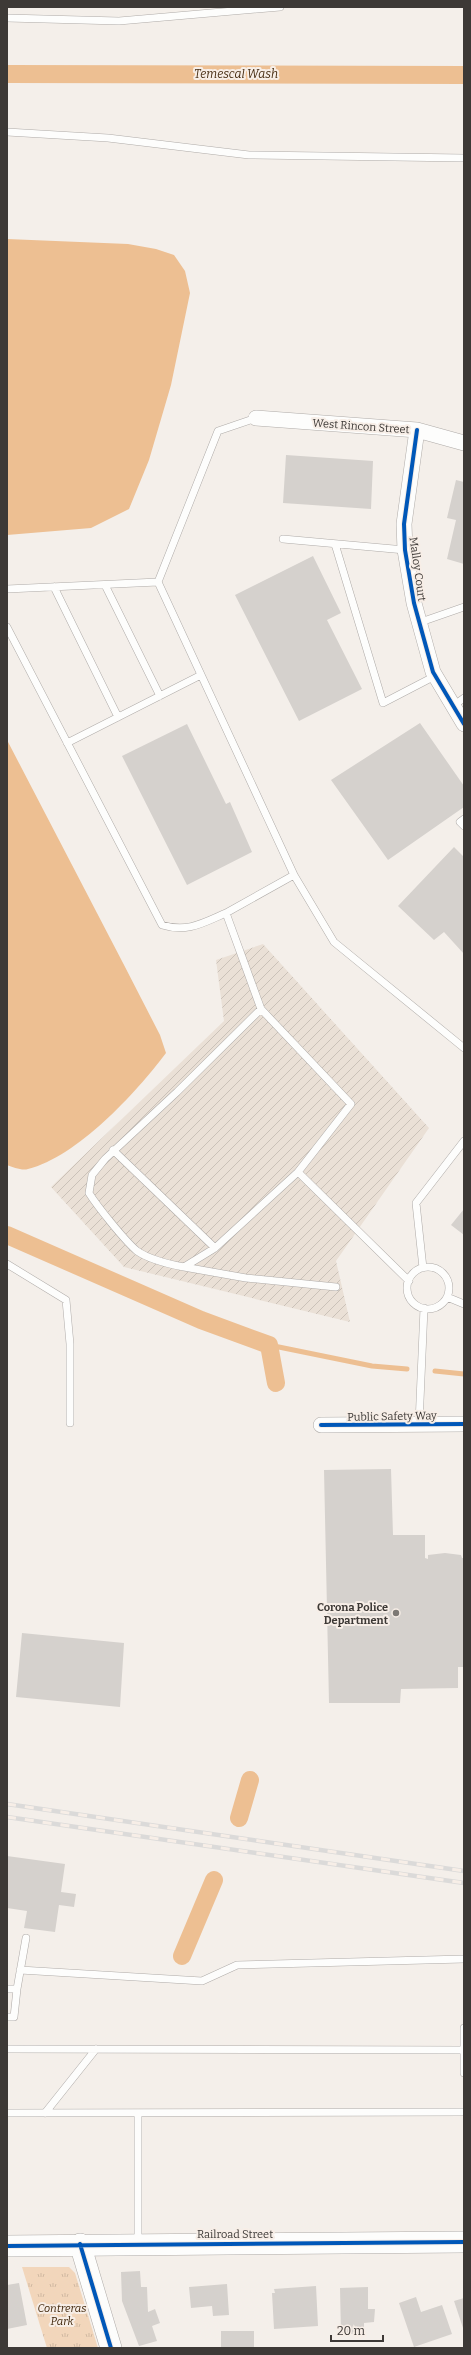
<svg xmlns="http://www.w3.org/2000/svg" width="471" height="2355" font-family="Bitter,serif">
  <style>
    .industrial { fill: url(#industrial-furrows) }
    .park { fill: url(#park-tufts) }
    .water { fill: #edbf92 }
    .lines { fill: none; stroke-linecap: round; stroke-linejoin: round }
    .stream { stroke: #edbf92; stroke-width: 5 }
    .canal { stroke: #edbf92; stroke-width: 18 }
    .building { fill: #d5d1cd }
    .lane-casing { stroke: #afaba8; stroke-width: 8 }
    .street-casing { stroke: #afaba8; stroke-width: 16 }
    .secondary-casing { stroke: #afaba8; stroke-width: 22 }
    .lane { stroke: #fdfdfc; stroke-width: 7 }
    .street { stroke: #fdfdfc; stroke-width: 15 }
    .secondary { stroke: #fdfdfc; stroke-width: 21 }
    .rail-casing { stroke: #dbdad9; stroke-width: 4.5 }
    .rail { stroke: #f7eee7; stroke-width: 3; stroke-dasharray: 9; stroke-linecap: butt }
    .cycleway-casing { stroke: #f7eee7; stroke-width: 6 }
    .cycleway { stroke: #0057b8; stroke-width: 4 }
    .poi-dot { fill: #7d7975; stroke: #f7eee7; stroke-width: 1.5 }
    .labels { text-anchor: middle; stroke-width: 4; stroke-linejoin: round; paint-order: stroke }
    .street-label { font-size: 11px; fill: #3d3936; stroke: #f7eee7 }
    .poi-label { font-size: 11px; font-weight: bold; fill: #3d3936; stroke: #f7eee7; text-anchor: end }
    .park-label { font-size: 11px; font-style: italic; fill: #3f2509; stroke: #f7eee7 }
    .water-label { font-size: 12px; font-style: italic; fill: #482e13; stroke: #f7eee7 }
  </style>
  <defs>
    <pattern id="industrial-furrows" width="10" height="10" patternUnits="userSpaceOnUse"><rect width="10" height="10" fill="#eae0d6"/><path d="M-1 1l2-2M0 10L10 0M9 11l2-2" fill="none" stroke="#cac1b8"/></pattern>
    <pattern id="park-tufts" width="24" height="20" patternUnits="userSpaceOnUse"><rect width="24" height="20" fill="#f2d6bb"/><path d="M3 7l-1-3M5 7V3M7 7l1-3M15 17l-1-3M17 17v-4M19 17l1-3" fill="none" stroke="#d0b8a1"/></pattern>
  </defs>
  <rect width="100%" height="100%" fill="#f4efea"/>
  <path class="industrial" d="M 263,944 L 429,1128 L 336,1261 L 350,1322 L 124,1267 L 51,1187 L 224,1021 L 216,960 Z"/>
  <path class="park" d="M 22,2267 L 69,2267 L 75,2273 L 98,2348 L 47,2348 Z"/>
  <path class="water" d="M 7,239 L 128,244 L 156,249 L 174,255 L 185,271 L 190,293 L 171,385 L 149,460 L 129,509 L 91,528 L 7,535 Z
    M 7,740 L 123,963 L 160,1035 L 166,1053 C 136,1093 77,1157 28,1169 C 22,1171 13,1167 7,1165 Z"/>
  <g class="lines">
    <path class="stream" d="M 269,1345 L 372,1366 L 407,1369
      M 435,1371 L 464,1374"/>
    <path class="canal" d="M 7,74 L 464,75
      M 7,1235 L 201,1320 L 269,1345 L 276,1383
      M 239,1818 L 250,1780
      M 182,1956 L 214,1880"/>
  </g>
  <path class="building" d="M 286,455 L 373,461 L 371,509 L 283,503 Z
    M 456,480 L 464,482 L 464,564 L 447,559 L 456,520 L 447,518 Z
    M 313,556 L 341,613 L 327,620 L 362,689 L 299,721 L 235,595 Z
    M 420,723 L 464,786 L 464,807 L 388,860 L 331,780 Z
    M 187,724 L 226,804 L 230,802 L 252,852 L 187,885 L 122,756 Z
    M 454,847 L 464,857 L 464,954 L 444,932 L 434,940 L 398,906 Z
    M 464,1209 L 464,1235 L 451,1225 Z
    M 391,1469 L 393,1535 L 425,1535 L 425,1558 L 428,1559 L 428,1555 L 445,1553 L 461,1555 L 462,1558 L 464,1558 L 464,1667 L 458,1667 L 458,1688 L 401,1689 L 400,1703 L 329,1703 L 324,1470 Z
    M 22,1633 L 124,1643 L 120,1707 L 16,1697 Z
    M 7,1856 L 65,1864 L 61,1892 L 76,1894 L 74,1907 L 59,1905 L 55,1932 L 24,1928 L 27,1911 L 7,1908 Z
    M 140,2271 L 141,2287 L 147,2287 L 148,2312 L 155,2309 L 160,2323 L 152,2326 L 157,2341 L 139,2346 L 122,2301 L 121,2272 Z
    M 19,2283 L 27,2325 L 7,2329 L 7,2285 Z
    M 227,2284 L 229,2315 L 213,2316 L 212,2306 L 191,2308 L 189,2287 Z
    M 316,2286 L 318,2326 L 274,2329 L 272,2293 L 275,2293 L 274,2289 Z
    M 368,2287 L 368,2309 L 375,2309 L 374,2322 L 364,2323 L 364,2334 L 341,2334 L 340,2288 Z
    M 416,2297 L 421,2312 L 442,2305 L 452,2334 L 414,2347 L 399,2303 Z
    M 464,2298 L 464,2331 L 454,2301 Z
    M 221,2331 L 254,2331 L 254,2348 L 221,2348 Z"/>
  <g class="lines">
    <g class="lane-casing">
      <path id="lane" d="M 7,18 L 119,21 L 280,7
        M 7,132 L 108,138 L 249,155 L 464,158
        M 256,418 L 218,431 L 158,582 L 294,875
        M 283,539 L 405,550
        M 335,544 L 383,703 L 435,676
        M 105,585 L 160,696
        M 54,587 L 118,717
        M 7,589 L 158,582
        M 418,623 L 464,607
        M 7,627 L 162,925 C 187,933 203,923 226,913
        M 453,706 L 464,698
        M 67,743 L 201,675
        M 464,819 L 460,822 L 464,826
        M 261,1009 L 177,1092 L 105,1159 L 92,1175 L 89,1193 C 97,1206 125,1241 137,1251 C 150,1260 168,1264 184,1267 L 215,1248 L 298,1172
        M 113,1150 L 215,1248
        M 7,1264 L 66,1300 L 70,1344 L 70,1423
        M 184,1267 L 246,1278 L 336,1287
        M407 1288a21 21 0 1 1 42 0a21 21 0 1 1-42 0Z
        M 423,1268 L 416,1203 L 464,1141
        M 409,1281 L 298,1172 L 351,1104 L 261,1009 L 226,913 L 294,875 L 334,942 L 464,1048
        M 447,1297 L 464,1304
        M 419,1424 L 424,1308
        M 20,1970 L 202,1981 L 237,1965 L 464,1959
        M 7,1989 L 17,1989 L 14,2017 L 7,2017
        M 17,1989 L 26,1938
        M 464,2028 L 464,2073
        M 7,2049 L 463,2050
        M 7,2113 L 464,2112
        M 45,2113 L 96,2049
        M 138,2244 L 138,2113"/>
    </g>
    <g class="street-casing">
      <path id="street" d="M 256,418 L 417,430 L 464,443
        M 417,430 L 404,524 L 405,550 L 414,603 L 433,672 L 464,724
        M 321,1425 L 464,1424"/>
    </g>
    <g class="secondary-casing">
      <path id="secondary" d="M 80,2244 L 111,2348
        M 7,2246 L 464,2242"/>
    </g>
    <use href="#lane" class="lane"/>
    <use href="#street" class="street"/>
    <use href="#secondary" class="secondary"/>
    <g class="rail-casing">
      <path id="rail" d="M 7,1804 L 464,1871
        M 7,1817 L 464,1883"/>
    </g>
    <use href="#rail" class="rail"/>
    <g class="cycleway-casing">
      <path id="cycleway" d="M 417,430 L 404,524 L 405,550 L 414,603 L 433,672 L 464,724
        M 321,1425 L 464,1424
        M 80,2244 L 111,2348
        M 7,2246 L 464,2242"/>
    </g>
    <use href="#cycleway" class="cycleway"/>
  </g>
  <circle class="poi-dot" cx="396" cy="1613" r="4"/>
  <g class="labels">
    <g class="street-label">
      <text transform="translate(361 426) rotate(4)" y="4">West Rincon Street</text>
      <text transform="translate(418 569) rotate(82)" y="4">Malloy Court</text>
      <text transform="translate(392 1416) rotate(-1)" y="4">Public Safety Way</text>
      <text x="235" y="2238">Railroad Street</text>
    </g>
    <g class="poi-label">
      <text x="388" y="1611">Corona Police<tspan x="388" dy="13">Department</tspan></text>
    </g>
    <g class="park-label">
      <text x="62" y="2312">Contreras<tspan x="62" dy="13">Park</tspan></text>
    </g>
    <g class="water-label">
      <text x="236" y="78">Temescal Wash</text>
    </g>
  </g>
  <rect width="471" height="2355" fill="none" stroke="#3d3936" stroke-width="16"/>
  <path d="M331 2335v6h52v-6" fill="none" stroke="#3d3936" stroke-width="2"/>
  <text x="337" y="2335" font-size="12" fill="#3d3936" stroke="#f7eee7" stroke-width="3" paint-order="stroke">20 m</text>
</svg>
